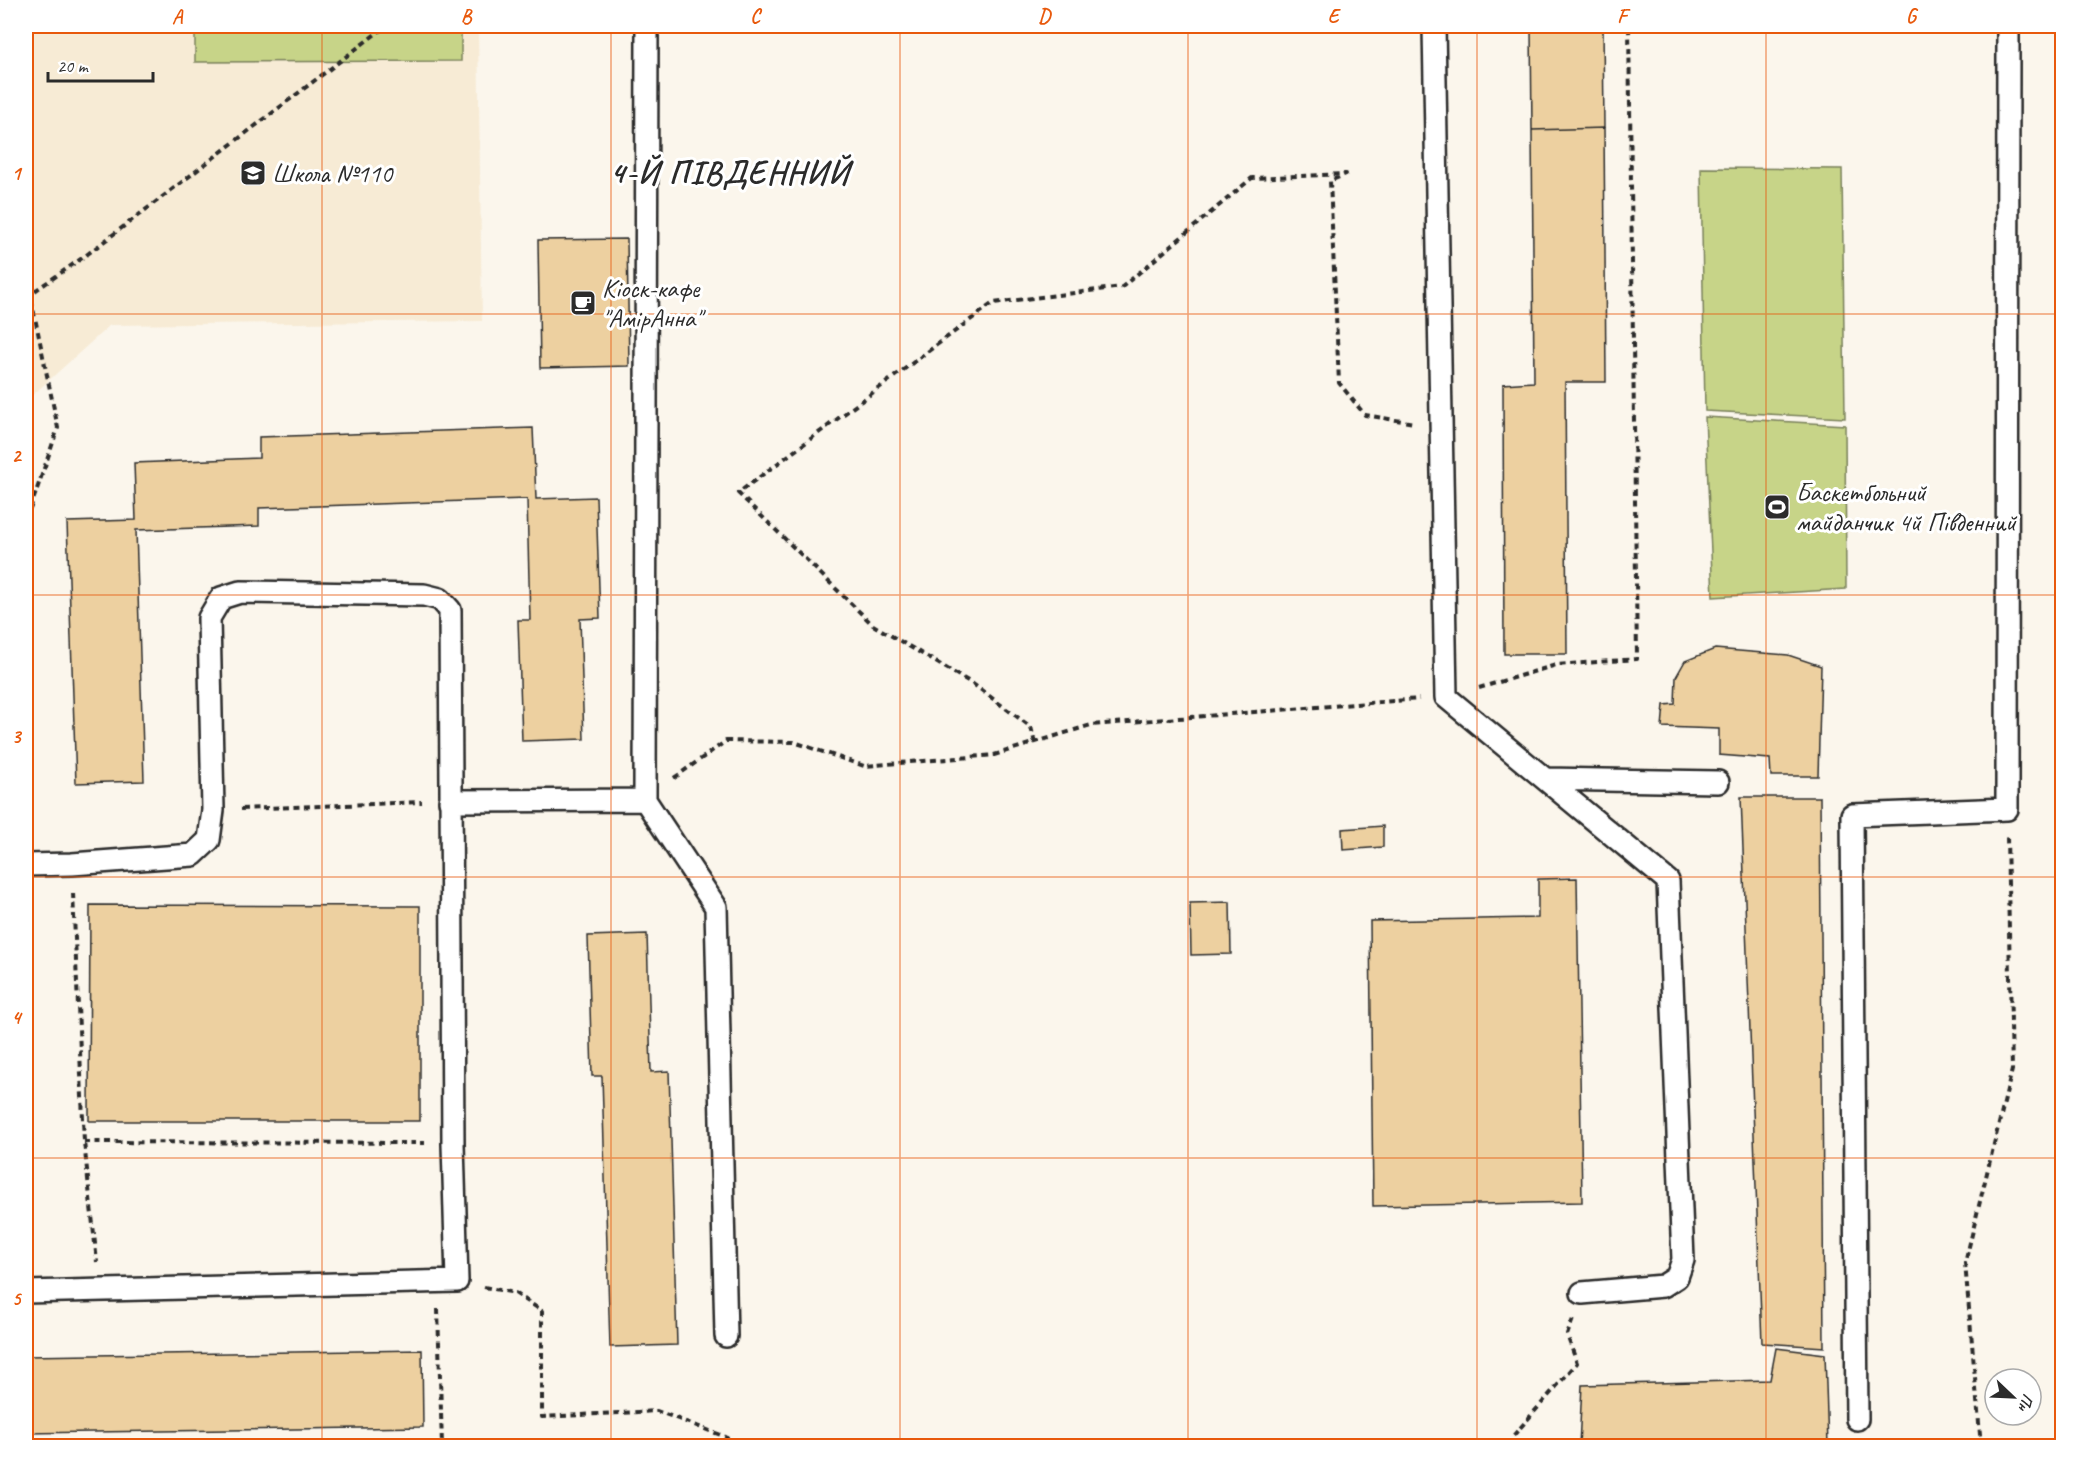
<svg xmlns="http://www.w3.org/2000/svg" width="2088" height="1472" font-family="Caveat,sans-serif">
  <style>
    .built { fill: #f7ebd5 }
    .green { fill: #c7d488; stroke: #79805a; stroke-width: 1.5 }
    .building { fill: #edd0a0; stroke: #2b2b2b; stroke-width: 1.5 }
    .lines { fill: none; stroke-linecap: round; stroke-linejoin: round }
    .service-casing { stroke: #2b2b2b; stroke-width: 26 }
    .path { stroke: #2b2b2b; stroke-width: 4; stroke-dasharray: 6 4.5; stroke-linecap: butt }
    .service { stroke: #fff; stroke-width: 21 }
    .grid { fill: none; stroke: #e8590c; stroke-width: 1.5; stroke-opacity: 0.55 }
    .labels { text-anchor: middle; stroke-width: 6; stroke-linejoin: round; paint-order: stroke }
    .poi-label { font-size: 26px; fill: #2b2b2b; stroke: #fff; text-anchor: start }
    .district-label { font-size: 32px; font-weight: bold; letter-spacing: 1.5px; fill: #2b2b2b; stroke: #fff }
    .neatline { fill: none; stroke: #e8590c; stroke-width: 2 }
    .grid-label { font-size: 20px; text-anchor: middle; font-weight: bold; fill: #e8590c }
  </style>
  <rect width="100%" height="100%" fill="#fbf6ec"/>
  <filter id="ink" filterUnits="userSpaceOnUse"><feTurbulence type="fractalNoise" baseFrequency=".0167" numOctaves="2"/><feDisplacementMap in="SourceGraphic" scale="12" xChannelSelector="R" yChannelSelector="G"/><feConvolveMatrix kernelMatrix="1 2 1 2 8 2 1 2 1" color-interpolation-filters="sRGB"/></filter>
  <g filter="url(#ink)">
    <path class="built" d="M 26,26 L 478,26 L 482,321 L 110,325 L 26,401 Z"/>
    <path class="green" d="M 195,26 L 461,26 L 461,61 L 195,62 Z
      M 1701,168 L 1842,169 L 1845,418 L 1705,411 Z
      M 1705,417 L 1845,425 L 1846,589 L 1713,597 Z"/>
    <path class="building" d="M 1531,26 L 1603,26 L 1604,128 L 1532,130 Z
      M 1604,128 L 1606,382 L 1565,382 L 1567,654 L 1504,654 L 1503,384 L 1534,382 L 1532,130 Z
      M 627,239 L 629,366 L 540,368 L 538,240 Z
      M 533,428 L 536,499 L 596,497 L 600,618 L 580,619 L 584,739 L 522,741 L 518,620 L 530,620 L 527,499 L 259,508 L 259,526 L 136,530 L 144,781 L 76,783 L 67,522 L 136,520 L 134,463 L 259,458 L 259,437 Z
      M 1715,649 L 1788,655 L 1821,666 L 1818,776 L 1771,776 L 1770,759 L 1719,755 L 1719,729 L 1662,727 L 1664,705 L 1675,704 L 1676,677 L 1685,661 Z
      M 1741,797 L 1820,797 L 1824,1347 L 1762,1343 Z
      M 1383,826 L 1383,847 L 1343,850 L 1342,829 Z
      M 1577,878 L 1582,1202 L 1373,1206 L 1370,921 L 1538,918 L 1538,879 Z
      M 1230,902 L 1231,954 L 1191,955 L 1190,903 Z
      M 90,905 L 420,906 L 420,1121 L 89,1121 Z
      M 647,934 L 651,1072 L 669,1071 L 677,1345 L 610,1347 L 602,1076 L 592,1076 L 588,936 Z
      M 1776,1348 L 1825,1354 L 1828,1446 L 1579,1446 L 1582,1385 L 1770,1380 Z
      M 422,1350 L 423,1427 L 26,1433 L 26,1356 Z"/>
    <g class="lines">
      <g class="service-casing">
        <path id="service" d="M 1434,26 L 1446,697 L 1668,881 L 1683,1260 L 1677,1277 L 1663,1286 L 1582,1293
          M 1545,779 L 1718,782
          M 645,800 L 716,907 L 726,1336
          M 450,801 L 645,800 L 647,26
          M 26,865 L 72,864 L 193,855 L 209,840 L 213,810 L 209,618 L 221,598 L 240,592 L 424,595 L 440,599 L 450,610 L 453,1144 L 457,1281 L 26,1292
          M 1857,1419 L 1852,815 L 2007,809 L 2008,26"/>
      </g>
      <path class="path" d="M 26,280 L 30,294 L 58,428 L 26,521
        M 26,297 L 85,256 L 386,26
        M 1479,688 L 1556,665 L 1637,659 L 1629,26
        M 1035,743 L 1031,727 L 973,684 L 873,625 L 738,493 L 993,303 L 1122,287 L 1252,178 L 1346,174 L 1330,181 L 1339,383 L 1365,415 L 1414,423
        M 674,778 L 726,741 L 794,742 L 864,766 L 994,755 L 1091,725 L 1419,699
        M 241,809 L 422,802
        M 73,893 L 84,1142 L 97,1262
        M 84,1142 L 425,1143
        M 484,1287 L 515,1293 L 542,1311 L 542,1417 L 657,1411 L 726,1437 L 734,1446
        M 438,1309 L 442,1446
        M 1513,1446 L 1513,1436 L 1577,1363 L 1567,1335 L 1573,1319
        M 1981,1446 L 1965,1263 L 2012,1070 L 2007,837"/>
      <use href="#service" class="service"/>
    </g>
  </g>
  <path class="grid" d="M 322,26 L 322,1446M 611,26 L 611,1446M 900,26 L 900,1446M 1188,26 L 1188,1446M 1477,26 L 1477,1446M 1766,26 L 1766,1446M 26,314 L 2062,314M 26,595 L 2062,595M 26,877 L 2062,877M 26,1158 L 2062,1158"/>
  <defs>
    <g id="school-square" transform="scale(1.35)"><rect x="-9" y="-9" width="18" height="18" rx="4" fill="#2b2b2b" stroke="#fff"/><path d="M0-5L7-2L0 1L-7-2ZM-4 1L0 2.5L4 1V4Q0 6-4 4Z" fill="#fff"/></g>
    <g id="cafe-square" transform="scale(1.35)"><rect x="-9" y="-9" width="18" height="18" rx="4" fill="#2b2b2b" stroke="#fff"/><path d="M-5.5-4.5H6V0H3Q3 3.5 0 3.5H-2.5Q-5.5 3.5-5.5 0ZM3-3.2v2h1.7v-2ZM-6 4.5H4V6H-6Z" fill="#fff"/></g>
    <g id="stadium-square" transform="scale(1.35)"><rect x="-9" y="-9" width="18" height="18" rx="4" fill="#2b2b2b" stroke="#fff"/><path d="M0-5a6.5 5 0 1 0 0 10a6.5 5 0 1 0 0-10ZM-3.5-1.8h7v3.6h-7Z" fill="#fff"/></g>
  </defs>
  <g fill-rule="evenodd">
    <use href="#school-square" x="253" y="173"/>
    <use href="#cafe-square" x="583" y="303"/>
    <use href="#stadium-square" x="1777" y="507"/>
  </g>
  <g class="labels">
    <g class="poi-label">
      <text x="272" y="182">Школа №110</text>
      <text x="602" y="297">Кіоск-кафе<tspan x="602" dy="30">"АмірАнна"</tspan></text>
      <text x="1796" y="501">Баскетбольний<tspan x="1796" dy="30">майданчик 4й Південний</tspan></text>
    </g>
    <g class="district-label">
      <text x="730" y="183">4-Й ПІВДЕННИЙ</text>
    </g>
  </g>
  <rect width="2088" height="1472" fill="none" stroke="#fff" stroke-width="66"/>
  <g transform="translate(2013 1397) rotate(113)"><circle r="28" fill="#ffffff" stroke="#aaaaaa" stroke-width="1.5"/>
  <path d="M0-4.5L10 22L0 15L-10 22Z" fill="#2b2b2b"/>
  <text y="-9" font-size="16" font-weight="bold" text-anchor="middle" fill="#2b2b2b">Пн</text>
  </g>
  <path d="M48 72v9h105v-9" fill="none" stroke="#2b2b2b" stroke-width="3"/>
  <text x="57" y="72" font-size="18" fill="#2b2b2b" stroke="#ffffff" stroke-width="4.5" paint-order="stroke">20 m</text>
  <rect x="33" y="33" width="2022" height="1406" class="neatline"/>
  <g class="grid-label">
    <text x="177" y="23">A</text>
    <text x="466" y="23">B</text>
    <text x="755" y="23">C</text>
    <text x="1044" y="23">D</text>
    <text x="1333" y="23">E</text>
    <text x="1622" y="23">F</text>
    <text x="1911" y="23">G</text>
    <text x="16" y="180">1</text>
    <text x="16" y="462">2</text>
    <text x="16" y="743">3</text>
    <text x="16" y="1024">4</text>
    <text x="16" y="1305">5</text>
  </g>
</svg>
